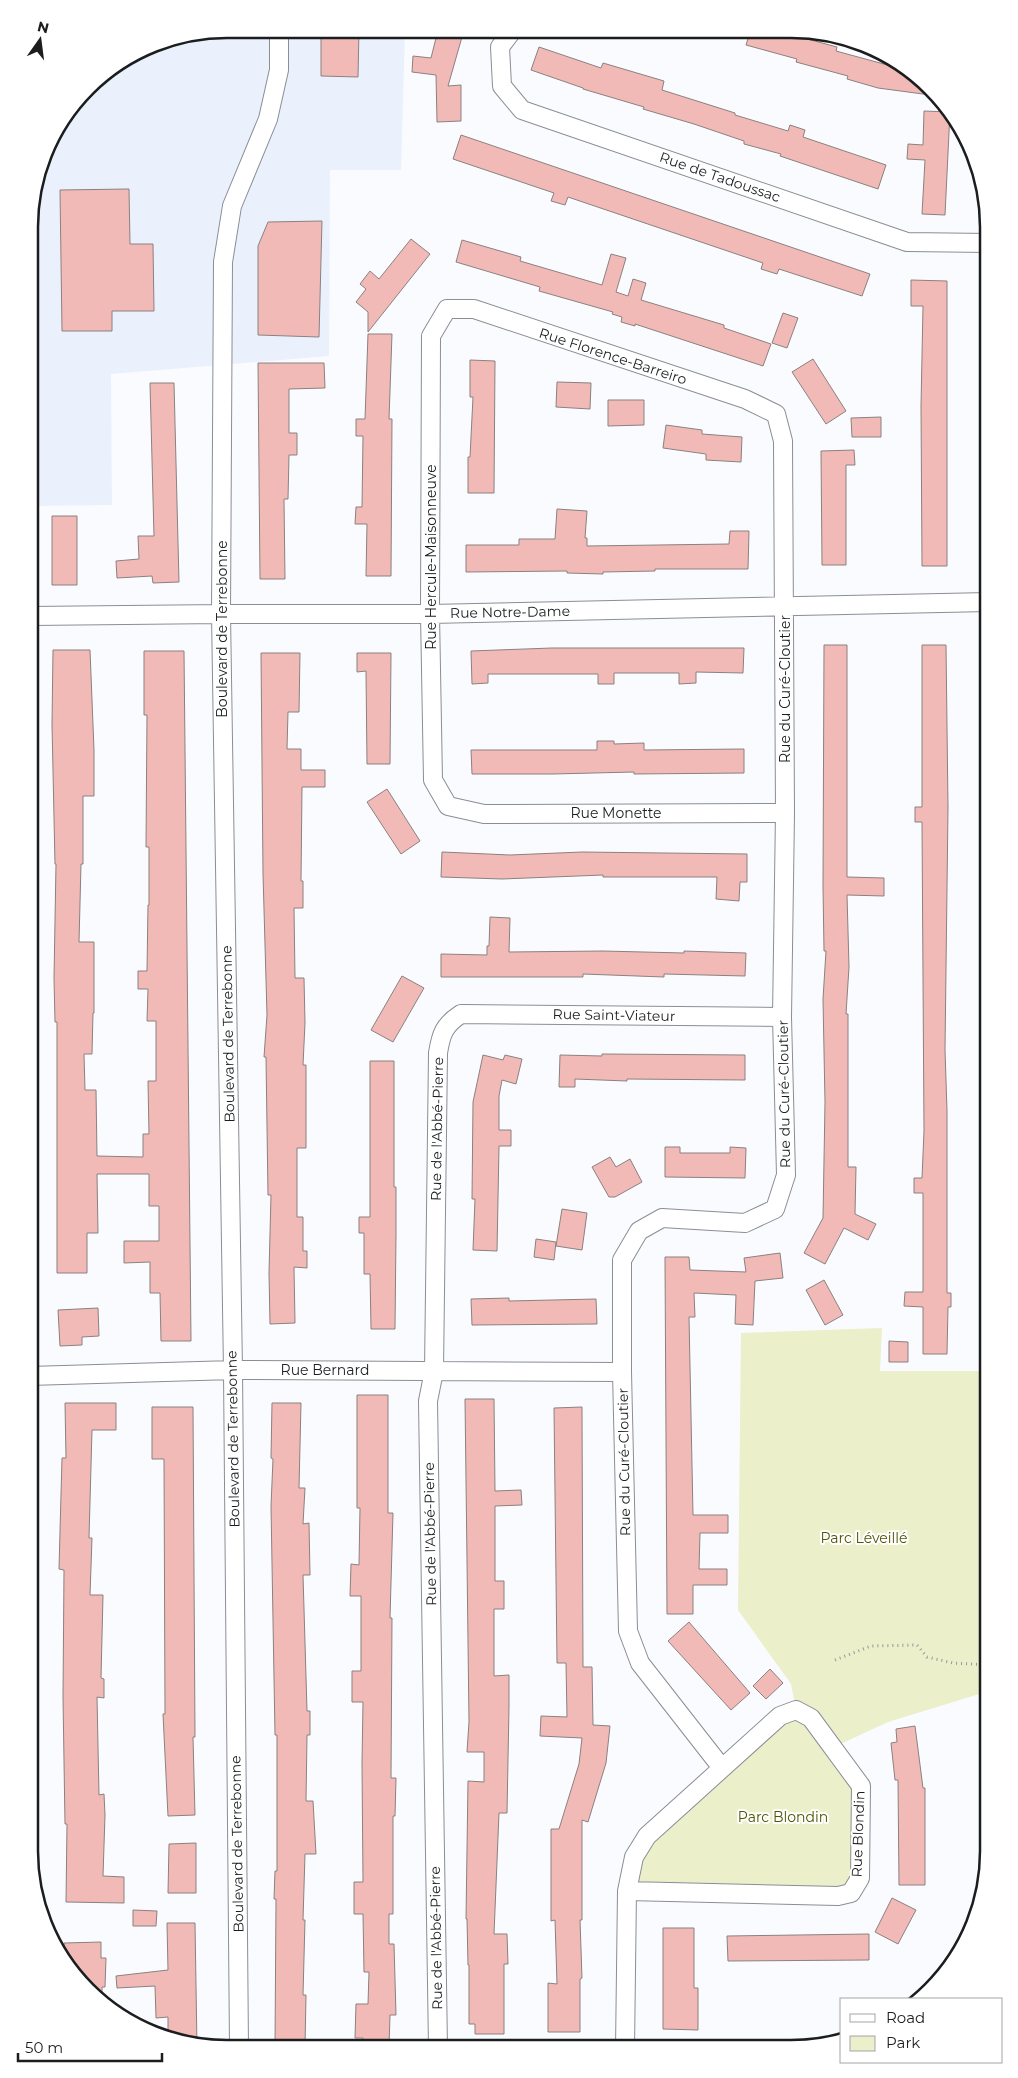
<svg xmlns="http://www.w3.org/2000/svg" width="1018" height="2078" font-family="Montserrat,sans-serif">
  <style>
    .built { fill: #eaf1fc }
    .green { fill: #ebefca }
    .building { fill: #f2bab7; stroke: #8a8180 }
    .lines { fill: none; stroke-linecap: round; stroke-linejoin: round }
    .minor-casing { stroke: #8a8e95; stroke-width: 20 }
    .path { stroke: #97999b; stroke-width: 3; stroke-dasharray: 1 4; stroke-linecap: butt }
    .minor { stroke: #fff; stroke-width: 18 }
    .labels { text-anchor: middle; stroke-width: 4; stroke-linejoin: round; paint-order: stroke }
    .street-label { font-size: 14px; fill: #1b1d1f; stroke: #fff }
    .park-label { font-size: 14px; fill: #515400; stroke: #fff }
    .rim { fill: none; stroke: #1b1d1f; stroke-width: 2.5 }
  </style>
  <rect width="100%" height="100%" fill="#fafbfe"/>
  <path class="built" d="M 226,29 L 405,30 L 401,170 L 330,170 L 329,356 L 111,374 L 112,505 L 30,506 L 30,201 L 49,139 L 96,78 L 151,44 Z"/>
  <path class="green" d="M 882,1328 L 880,1371 L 989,1371 L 989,1691 L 888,1722 L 834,1747 L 861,1786 L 851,1893 L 627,1891 L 634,1857 L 796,1709 L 791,1684 L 738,1610 L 741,1333 Z"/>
  <path class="building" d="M 321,29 L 359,30 L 358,77 L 321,76 Z
    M 438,30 L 464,30 L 448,86 L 461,85 L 461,121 L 437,122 L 436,75 L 412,72 L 413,56 L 431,58 Z
    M 750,32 L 781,32 L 837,47 L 836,51 L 902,69 L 902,65 L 922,78 L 938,96 L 878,88 L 847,79 L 848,76 L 796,62 L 797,59 L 746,45 Z
    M 539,47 L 601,68 L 603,63 L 664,81 L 662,90 L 735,113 L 735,115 L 788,131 L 790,125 L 805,130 L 803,137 L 886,165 L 878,189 L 780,156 L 781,154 L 744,144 L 744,141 L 694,124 L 643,109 L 644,107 L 583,89 L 583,88 L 531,70 Z
    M 924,111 L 950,112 L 945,215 L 922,214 L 925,160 L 907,159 L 908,144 L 923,145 Z
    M 461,135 L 870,274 L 862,296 L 779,269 L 777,274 L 761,269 L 763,263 L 568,197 L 565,205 L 551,201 L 554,193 L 453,159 Z
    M 129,189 L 130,244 L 153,244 L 154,311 L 112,311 L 112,331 L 62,331 L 60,190 Z
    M 322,221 L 319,337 L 258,335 L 258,246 L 268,222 Z
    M 411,239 L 430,254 L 368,332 L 368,312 L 356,302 L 366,289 L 360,284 L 370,271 L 379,279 Z
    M 462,240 L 521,257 L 520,261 L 602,285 L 611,254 L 626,258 L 616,292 L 628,296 L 633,279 L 646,283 L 641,300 L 724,325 L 724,328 L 771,344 L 763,366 L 635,324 L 635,326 L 621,322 L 622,317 L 612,314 L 613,312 L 539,291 L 540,287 L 456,262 Z
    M 911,280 L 947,281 L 947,566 L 922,566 L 921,406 L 923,306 L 911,306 Z
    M 783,313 L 798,318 L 787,348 L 772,343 Z
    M 368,334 L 392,334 L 389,419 L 392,419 L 391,576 L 366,576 L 367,524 L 355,524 L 356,507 L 362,507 L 363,436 L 356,436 L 356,419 L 365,419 Z
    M 813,359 L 846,411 L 826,424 L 792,372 Z
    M 470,360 L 495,361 L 494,493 L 468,493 L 468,457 L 470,457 L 473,397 L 470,397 Z
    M 258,363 L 324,363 L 325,388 L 289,389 L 289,433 L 297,433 L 297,455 L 289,455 L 288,499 L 284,499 L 285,579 L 260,579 Z
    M 557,382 L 591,383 L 590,409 L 556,407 Z
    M 150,383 L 174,383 L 179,582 L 153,583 L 152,576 L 117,578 L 116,561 L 139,559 L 138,536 L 154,536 Z
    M 608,400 L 644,400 L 644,425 L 608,426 Z
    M 881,417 L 881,437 L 852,437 L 851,418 Z
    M 666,425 L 702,430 L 702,434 L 742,437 L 741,462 L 706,460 L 706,454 L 663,448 Z
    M 854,450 L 855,465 L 846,465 L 846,565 L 822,565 L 821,451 Z
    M 557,509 L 587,511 L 585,538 L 587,538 L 587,546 L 729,544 L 730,531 L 749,531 L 748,569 L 655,569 L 655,571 L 603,572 L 603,574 L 567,573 L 567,571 L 466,572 L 466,545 L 519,545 L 519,539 L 555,539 Z
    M 52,516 L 77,516 L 77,585 L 52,585 Z
    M 824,645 L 847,645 L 847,877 L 884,878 L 884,896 L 847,895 L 849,967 L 846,1014 L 848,1014 L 848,1167 L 856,1167 L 855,1214 L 876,1224 L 868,1240 L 844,1228 L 825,1264 L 804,1253 L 823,1218 L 825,1102 L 823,999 L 826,951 L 824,951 L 823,886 Z
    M 922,645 L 946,645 L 948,807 L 945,1050 L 947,1111 L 947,1293 L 951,1293 L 951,1307 L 948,1307 L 947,1354 L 923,1354 L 923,1307 L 904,1306 L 905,1292 L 923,1292 L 923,1193 L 914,1193 L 914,1178 L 922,1178 L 924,1131 L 922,822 L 915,822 L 915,807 L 922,807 Z
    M 552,648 L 744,648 L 743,673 L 696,672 L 696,683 L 679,684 L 679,673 L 614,673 L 614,684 L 598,684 L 598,674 L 488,674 L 488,683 L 472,684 L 471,651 Z
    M 53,650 L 90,650 L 94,750 L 94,796 L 83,796 L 83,864 L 81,864 L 79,942 L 94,942 L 94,1013 L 93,1013 L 92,1054 L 84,1054 L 85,1090 L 96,1090 L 97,1156 L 143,1157 L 143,1134 L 149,1134 L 148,1081 L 156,1081 L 156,1021 L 147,1021 L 148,989 L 138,989 L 138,971 L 147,971 L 148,905 L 149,905 L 149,847 L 146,847 L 147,715 L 144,715 L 144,651 L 184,651 L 191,1341 L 161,1341 L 160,1293 L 150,1293 L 150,1262 L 124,1263 L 124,1241 L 159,1241 L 159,1206 L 149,1206 L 149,1174 L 97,1174 L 98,1233 L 87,1233 L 87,1273 L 57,1273 L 57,1022 L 55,1022 L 54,978 L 56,864 L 55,864 L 52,724 Z
    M 261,653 L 300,653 L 299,712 L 288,712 L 287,749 L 301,749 L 301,770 L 325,770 L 325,787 L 302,787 L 301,881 L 303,881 L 303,908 L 294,908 L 295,978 L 304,978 L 305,1023 L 303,1065 L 306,1065 L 306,1148 L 297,1148 L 297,1217 L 303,1217 L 303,1251 L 307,1251 L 307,1268 L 294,1267 L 295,1323 L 270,1324 L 269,1273 L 271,1195 L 268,1195 L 266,1057 L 264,1057 L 267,1015 L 263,874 Z
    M 357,653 L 391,653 L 390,764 L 367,764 L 366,671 L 357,672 Z
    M 597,741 L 614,741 L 614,744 L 644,743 L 644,750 L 744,749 L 744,773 L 634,774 L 634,772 L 553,774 L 472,774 L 471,750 L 597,750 Z
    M 387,789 L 420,841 L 401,854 L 367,802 Z
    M 442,852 L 510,855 L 582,852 L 747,854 L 747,882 L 740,882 L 739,901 L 716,899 L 717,877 L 603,877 L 603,875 L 502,879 L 441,877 Z
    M 490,917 L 510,918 L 509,952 L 603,951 L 684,953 L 684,951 L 746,953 L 745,976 L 664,974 L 664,977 L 583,974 L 583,977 L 441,977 L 441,954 L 487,955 L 487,946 L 489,946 Z
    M 402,976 L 424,988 L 393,1042 L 371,1030 Z
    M 602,1054 L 745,1055 L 745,1080 L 627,1079 L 627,1081 L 575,1079 L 575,1087 L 559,1087 L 560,1055 L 602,1056 Z
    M 483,1055 L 503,1060 L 505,1055 L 522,1059 L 516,1084 L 502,1080 L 499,1096 L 499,1130 L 511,1130 L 511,1146 L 499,1146 L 497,1251 L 473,1250 L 475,1199 L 472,1199 L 473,1102 Z
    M 370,1061 L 394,1061 L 394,1187 L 396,1187 L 396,1233 L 395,1329 L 371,1329 L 370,1274 L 364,1274 L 364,1233 L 359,1233 L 359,1217 L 370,1217 Z
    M 665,1147 L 680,1147 L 680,1153 L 730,1153 L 730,1147 L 746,1148 L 745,1178 L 665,1177 Z
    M 610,1157 L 616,1167 L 630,1159 L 642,1182 L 615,1197 L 609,1197 L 592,1167 Z
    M 562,1209 L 587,1213 L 582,1250 L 556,1246 Z
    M 536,1239 L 556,1242 L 554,1260 L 534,1257 Z
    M 780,1253 L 783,1278 L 755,1281 L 753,1325 L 735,1324 L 736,1295 L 694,1293 L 695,1317 L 689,1317 L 693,1515 L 728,1515 L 728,1533 L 700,1533 L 699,1569 L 727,1569 L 727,1585 L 693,1585 L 693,1614 L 667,1614 L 665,1257 L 689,1257 L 690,1270 L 746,1272 L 744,1258 Z
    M 824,1280 L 843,1315 L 825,1325 L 806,1290 Z
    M 509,1298 L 509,1301 L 596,1299 L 597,1324 L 472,1325 L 471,1299 Z
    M 98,1308 L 99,1336 L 82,1337 L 82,1345 L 60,1346 L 58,1310 Z
    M 889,1341 L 908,1342 L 908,1362 L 889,1362 Z
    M 357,1395 L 388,1395 L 388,1513 L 393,1513 L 390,1618 L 392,1618 L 391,1778 L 396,1778 L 395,1816 L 393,1816 L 393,1914 L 389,1914 L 389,1944 L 394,1944 L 396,2015 L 390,2015 L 389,2048 L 363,2048 L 363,2038 L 355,2038 L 356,2004 L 368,2004 L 369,1972 L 364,1972 L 363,1914 L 354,1914 L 354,1882 L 363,1882 L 362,1763 L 363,1702 L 352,1702 L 352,1671 L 361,1671 L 361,1596 L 350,1596 L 351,1564 L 359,1565 L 360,1508 L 357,1508 Z
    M 465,1399 L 494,1399 L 495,1491 L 521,1490 L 522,1505 L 495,1506 L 495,1581 L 504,1581 L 504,1609 L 494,1609 L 494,1676 L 509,1675 L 509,1706 L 507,1813 L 499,1813 L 494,1934 L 507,1934 L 508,1964 L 504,1964 L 504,2034 L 475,2034 L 475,2024 L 469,2024 L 469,1965 L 468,1965 L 467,1919 L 466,1919 L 468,1781 L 484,1782 L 484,1752 L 467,1752 L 469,1722 Z
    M 65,1403 L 116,1403 L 116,1430 L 92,1430 L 89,1538 L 92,1538 L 90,1595 L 103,1595 L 101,1678 L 104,1679 L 104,1698 L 97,1697 L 99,1795 L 104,1794 L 105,1815 L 103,1876 L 124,1877 L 124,1903 L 66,1902 L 67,1824 L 65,1824 L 63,1697 L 64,1570 L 59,1569 L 62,1458 L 66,1458 Z
    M 272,1403 L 301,1403 L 299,1488 L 305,1488 L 303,1524 L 309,1523 L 310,1575 L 303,1575 L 307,1711 L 310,1711 L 310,1735 L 307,1735 L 306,1801 L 313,1801 L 316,1854 L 305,1854 L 303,1920 L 305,1920 L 303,1995 L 306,1995 L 305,2048 L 275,2048 L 276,1899 L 274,1899 L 275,1871 L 277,1871 L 277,1735 L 275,1735 L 271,1506 L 273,1459 L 271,1458 Z
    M 152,1407 L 193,1407 L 195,1737 L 193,1737 L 195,1815 L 168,1816 L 163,1714 L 165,1714 L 164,1459 L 152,1459 Z
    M 582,1407 L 583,1667 L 592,1667 L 593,1725 L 610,1726 L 606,1763 L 588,1822 L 582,1820 L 582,1920 L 580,1920 L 582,1978 L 580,1979 L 580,2032 L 548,2032 L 548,1983 L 557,1984 L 555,1920 L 551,1921 L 551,1829 L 559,1829 L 579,1764 L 582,1738 L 540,1736 L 541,1716 L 567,1717 L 566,1663 L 557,1663 L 554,1408 Z
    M 689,1622 L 750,1693 L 731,1710 L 668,1641 Z
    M 770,1669 L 783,1683 L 766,1699 L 753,1686 Z
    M 915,1726 L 923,1788 L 925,1788 L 925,1885 L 899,1885 L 898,1780 L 895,1780 L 891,1743 L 897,1742 L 896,1729 Z
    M 196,1843 L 196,1893 L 168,1893 L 169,1844 Z
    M 892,1898 L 916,1910 L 898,1944 L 875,1932 Z
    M 133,1910 L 157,1911 L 156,1926 L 133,1926 Z
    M 167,1923 L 195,1923 L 197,2047 L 168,2039 L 168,2017 L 156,2018 L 155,1986 L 117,1988 L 116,1976 L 168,1970 Z
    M 663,1928 L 694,1928 L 694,1988 L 698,1988 L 698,2030 L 663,2029 Z
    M 869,1934 L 869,1960 L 728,1961 L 727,1936 Z
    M 101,1942 L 101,1958 L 106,1958 L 105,1987 L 102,1987 L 102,2004 L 96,2000 L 65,1964 L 64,1943 Z"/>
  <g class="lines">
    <g class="minor-casing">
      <path id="minor" d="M 512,31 L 500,47 L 502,86 L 522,110 L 907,242 L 989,243
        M 30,616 L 221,614 L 430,614 L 989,602
        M 29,1376 L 233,1370 L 622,1372
        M 722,1768 L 640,1663 L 628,1631 L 622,1372 L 622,1260 L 639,1231 L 662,1218 L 745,1223 L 775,1209 L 786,1175 L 782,1017 L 785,813 L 783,441 L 776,414 L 745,399 L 474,309 L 447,309 L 431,336 L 430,614 L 433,780 L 448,806 L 484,814 L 785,813
        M 239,2048 L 233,1370 L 221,614 L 223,262 L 232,206 L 268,119 L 279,70 L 279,29
        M 438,2048 L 428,1401 L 434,1371 L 438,1053 C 441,1034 444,1025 461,1014 L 782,1017
        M 625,2049 L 627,1891 L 634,1857 L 647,1836 L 780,1716 L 796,1710 L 811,1718 L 861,1786 L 860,1878 L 851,1893 L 838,1896 L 627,1891"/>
    </g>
    <path class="path" d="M 835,1660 L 871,1646 L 917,1645 L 927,1657 L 953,1663 L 989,1665"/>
    <use href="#minor" class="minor"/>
  </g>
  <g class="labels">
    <g class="street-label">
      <text transform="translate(720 177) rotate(19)" y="5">Rue de Tadoussac</text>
      <text transform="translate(613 356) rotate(18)" y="5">Rue Florence-Barreiro</text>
      <text transform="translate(431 557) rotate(-90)" y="5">Rue Hercule-Maisonneuve</text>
      <text transform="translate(510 612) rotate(-1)" y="5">Rue Notre-Dame</text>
      <text transform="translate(222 629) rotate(-90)" y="5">Boulevard de Terrebonne</text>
      <text transform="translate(785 689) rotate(-90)" y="5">Rue du Curé-Cloutier</text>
      <text x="616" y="818">Rue Monette</text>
      <text transform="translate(614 1015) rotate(1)" y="5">Rue Saint-Viateur</text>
      <text transform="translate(228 1034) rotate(-91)" y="5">Boulevard de Terrebonne</text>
      <text transform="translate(784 1094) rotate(-91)" y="5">Rue du Curé-Cloutier</text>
      <text transform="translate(437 1129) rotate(-89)" y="5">Rue de l'Abbé-Pierre</text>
      <text x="325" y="1375">Rue Bernard</text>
      <text transform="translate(233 1439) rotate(-91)" y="5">Boulevard de Terrebonne</text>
      <text transform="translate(624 1462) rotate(-91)" y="5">Rue du Curé-Cloutier</text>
      <text transform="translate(430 1534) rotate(-91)" y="5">Rue de l'Abbé-Pierre</text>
      <text transform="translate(858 1834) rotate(-88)" y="5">Rue Blondin</text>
      <text transform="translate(237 1844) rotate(-91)" y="5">Boulevard de Terrebonne</text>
      <text transform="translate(436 1938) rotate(-91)" y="5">Rue de l'Abbé-Pierre</text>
    </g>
    <g class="park-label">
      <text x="864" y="1543">Parc Léveillé</text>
      <text x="783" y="1822">Parc Blondin</text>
    </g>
  </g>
  <path d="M0 0H1018V2078H0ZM227 38H791A189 189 0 0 1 980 227V1851A189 189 0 0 1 791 2040H227A189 189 0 0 1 38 1851V227A189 189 0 0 1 227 38Z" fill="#fff" fill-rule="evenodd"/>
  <path class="rim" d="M227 38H791A189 189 0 0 1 980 227V1851A189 189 0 0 1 791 2040H227A189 189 0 0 1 38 1851V227A189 189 0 0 1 227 38Z"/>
  <rect x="840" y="1998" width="162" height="65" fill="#ffffff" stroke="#a4a5a5"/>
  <rect x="850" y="2014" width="25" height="8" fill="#ffffff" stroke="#a4a5a5"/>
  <text x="886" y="2023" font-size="15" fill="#1b1d1f">Road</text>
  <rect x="850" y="2036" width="25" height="15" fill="#ebefca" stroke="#a4a5a5"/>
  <text x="886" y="2048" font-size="15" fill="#1b1d1f">Park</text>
  <g transform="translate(40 40) rotate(14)" stroke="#ffffff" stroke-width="4" paint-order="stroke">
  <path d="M0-4L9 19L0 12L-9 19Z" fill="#1b1d1f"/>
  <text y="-8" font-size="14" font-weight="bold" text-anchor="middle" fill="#1b1d1f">N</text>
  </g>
  <path d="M18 2053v8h144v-8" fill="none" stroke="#1b1d1f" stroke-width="2.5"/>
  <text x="25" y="2053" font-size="15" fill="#1b1d1f" stroke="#ffffff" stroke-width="4" paint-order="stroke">50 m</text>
</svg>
